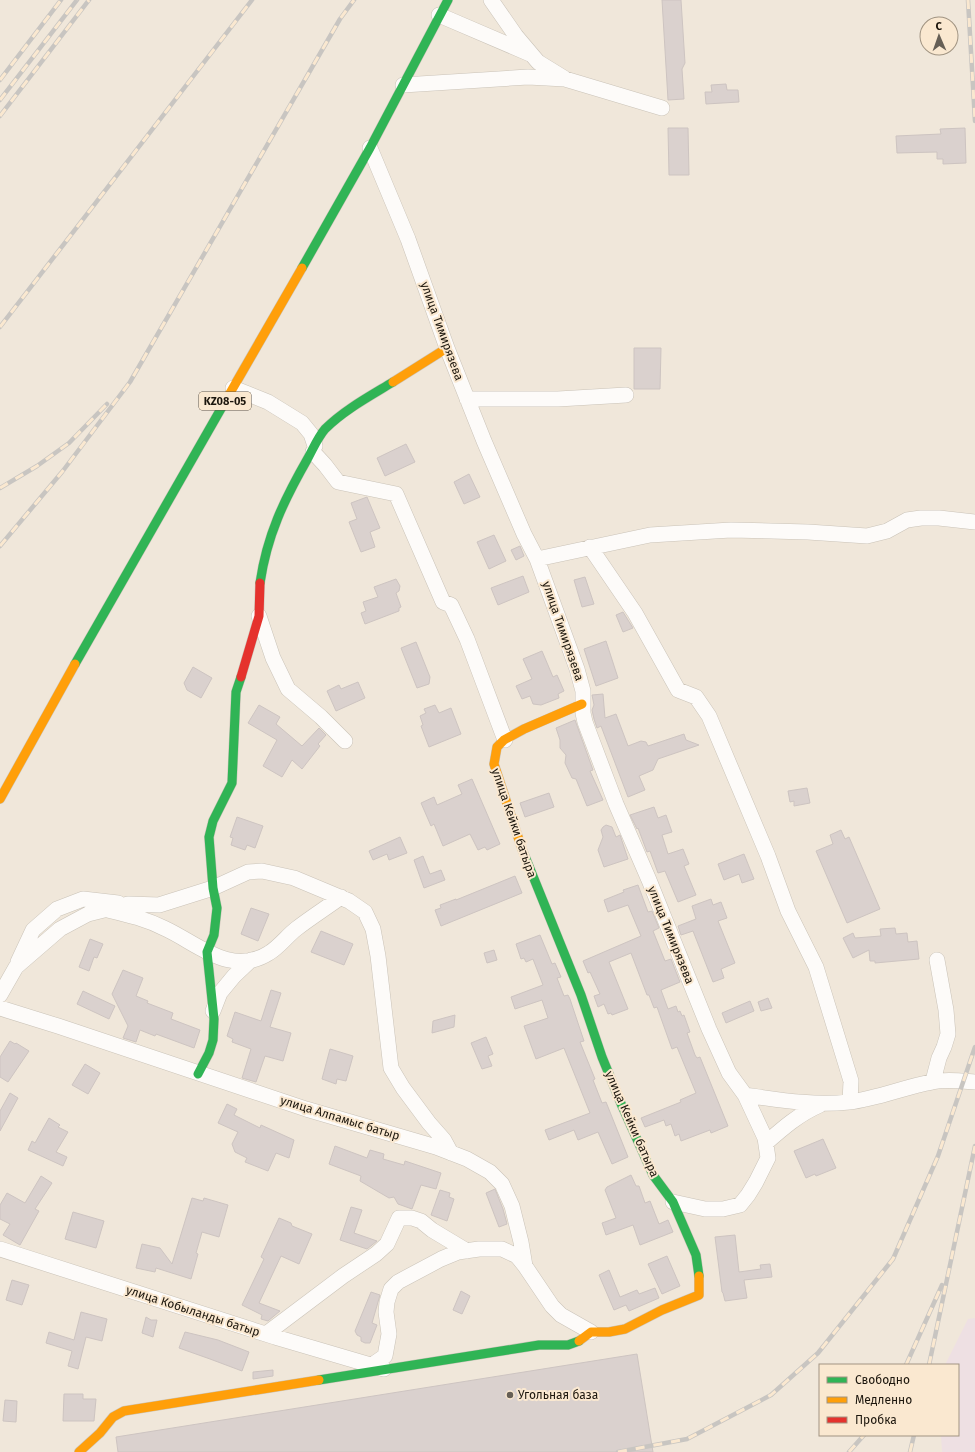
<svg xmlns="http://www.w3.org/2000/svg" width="975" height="1452" font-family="'Fira Sans',sans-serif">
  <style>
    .industrial { fill: #eee0e3 }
    .building { fill: #dad1ce; stroke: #cdc4c1 }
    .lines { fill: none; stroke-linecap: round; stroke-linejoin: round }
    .street-casing { stroke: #cac3b8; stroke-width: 16 }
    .fast-casing { stroke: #cac3b8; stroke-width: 10 }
    .slow-casing { stroke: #cac3b8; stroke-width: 10 }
    .jam-casing { stroke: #cac3b8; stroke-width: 10 }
    .street { stroke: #fdfbf9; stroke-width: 15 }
    .fast { stroke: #30b455; stroke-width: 9 }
    .slow { stroke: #ff9f0a; stroke-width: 9 }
    .jam { stroke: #e5322d; stroke-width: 9 }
    .rail-casing { stroke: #c8c5c1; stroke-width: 4.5 }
    .rail { stroke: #fae8d0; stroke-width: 3; stroke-dasharray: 9; stroke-linecap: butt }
    .poi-dot { fill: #665f55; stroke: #fae8d0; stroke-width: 1.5 }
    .labels { text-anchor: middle; stroke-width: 4; stroke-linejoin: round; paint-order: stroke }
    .shield { fill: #fae8d0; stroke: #5f5548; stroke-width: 1 }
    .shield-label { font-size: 11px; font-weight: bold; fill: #1c160d }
    .street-label { font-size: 12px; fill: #1c160d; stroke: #fae8d0 }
    .poi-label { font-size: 12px; fill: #1c160d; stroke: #fae8d0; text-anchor: start }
  </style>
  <rect width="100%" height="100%" fill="#f0e7da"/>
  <path class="industrial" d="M 975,1318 L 975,1452 L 942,1452 L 941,1435 L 958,1435 L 958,1365 L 945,1365 L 968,1319 Z"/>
  <path class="building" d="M 662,0 L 681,0 L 685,63 L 682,69 L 684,99 L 668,100 Z
    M 726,84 L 727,90 L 738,90 L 739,102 L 706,104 L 705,92 L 712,92 L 711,85 Z
    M 668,128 L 688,128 L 689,175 L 669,175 Z
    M 965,128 L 966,163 L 943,164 L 943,159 L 937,159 L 937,152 L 897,153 L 896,136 L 941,134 L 940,129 Z
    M 634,348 L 661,348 L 660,389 L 634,389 Z
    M 406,444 L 415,462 L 385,476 L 377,458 Z
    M 469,474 L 480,497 L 464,504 L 454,482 Z
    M 367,497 L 380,528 L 370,532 L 375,547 L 361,552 L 349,522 L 357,519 L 351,503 Z
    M 494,535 L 506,561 L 489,569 L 477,542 Z
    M 520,546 L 524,556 L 516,560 L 511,550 Z
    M 523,576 L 529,592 L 498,605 L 491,588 Z
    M 585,577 L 594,604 L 582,607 L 574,580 Z
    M 396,579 L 400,586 L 399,591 L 396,593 L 401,607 L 399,608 L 399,611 L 365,624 L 361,613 L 366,611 L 363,602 L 378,597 L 374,587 Z
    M 623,612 L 633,628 L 623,632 L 616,615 Z
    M 606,641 L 618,678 L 596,686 L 584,649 Z
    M 416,642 L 430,677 L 429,684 L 417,688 L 401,648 Z
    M 542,651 L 553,677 L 557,675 L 564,691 L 558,694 L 559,698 L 541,705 L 533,704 L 530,696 L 522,699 L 516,686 L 532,679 L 523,659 Z
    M 193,667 L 212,678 L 201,698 L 187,690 L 184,683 Z
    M 358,682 L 365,698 L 336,711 L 327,691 L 339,685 L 341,689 Z
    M 603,694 L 605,718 L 616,714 L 628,746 L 641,741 L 646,742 L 648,746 L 684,734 L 686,740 L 699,745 L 658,759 L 653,770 L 639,776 L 645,790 L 628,797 L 601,726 L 597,728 L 594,719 L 592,710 L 594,705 L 592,695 Z
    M 259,705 L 280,717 L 276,724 L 302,746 L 319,728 L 326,735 L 318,744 L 320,746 L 302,769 L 292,760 L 282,777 L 263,766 L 277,740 L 248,723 Z
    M 435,705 L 439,713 L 451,708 L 461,734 L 429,747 L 421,726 L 423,725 L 420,716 L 426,713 L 424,709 Z
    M 575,720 L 593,770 L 590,771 L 603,800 L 587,806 L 576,779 L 572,778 L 565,763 L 566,755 L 560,748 L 560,740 L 556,728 Z
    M 472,779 L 500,844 L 487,850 L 485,847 L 478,850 L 470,834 L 443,846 L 434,824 L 431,826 L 421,803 L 434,797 L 437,805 L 462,794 L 458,785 Z
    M 807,788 L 810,803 L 794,806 L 794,801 L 790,802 L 788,791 Z
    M 549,793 L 554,807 L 525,817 L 520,803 Z
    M 654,807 L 658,818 L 666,815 L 672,832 L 662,835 L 668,854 L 683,849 L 689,864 L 684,866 L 696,895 L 678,902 L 665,871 L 658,873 L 650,851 L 647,852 L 638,828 L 637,829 L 630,815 Z
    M 237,817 L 263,826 L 255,848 L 247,845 L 245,850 L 231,845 L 233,838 L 230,837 Z
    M 606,825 L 612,827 L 616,837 L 620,835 L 628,859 L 604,867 L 598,850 L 603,837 L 601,830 L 603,827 Z
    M 841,830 L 845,839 L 849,837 L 880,909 L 847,923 L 816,851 L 833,844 L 830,835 Z
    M 400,837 L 407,853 L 389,860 L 387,854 L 373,860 L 369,851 Z
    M 744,854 L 754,879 L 742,883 L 739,874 L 724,880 L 718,864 Z
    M 423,856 L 430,874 L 441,870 L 445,880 L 424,888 L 414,860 Z
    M 515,876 L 522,893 L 441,926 L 435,910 L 441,908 L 440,905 L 456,899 L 456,900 Z
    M 638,885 L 648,912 L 652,911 L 659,928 L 653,931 L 665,961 L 671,959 L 680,982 L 661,990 L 668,1009 L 676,1006 L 678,1012 L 680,1011 L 682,1016 L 684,1015 L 690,1032 L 687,1033 L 695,1055 L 697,1058 L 700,1057 L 728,1126 L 711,1133 L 710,1130 L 681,1141 L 679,1134 L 675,1136 L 671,1124 L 666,1126 L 664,1120 L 645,1127 L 641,1118 L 681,1102 L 680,1100 L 696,1093 L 677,1047 L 672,1049 L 657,1007 L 654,1008 L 649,995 L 647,995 L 631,953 L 609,962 L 628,1009 L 612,1015 L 611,1013 L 608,1014 L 604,1004 L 598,1007 L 594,996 L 600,994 L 590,972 L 588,973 L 583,961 L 641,936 L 628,905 L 608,912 L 604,900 L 624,892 L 623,890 Z
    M 711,899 L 713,905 L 721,902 L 727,918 L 718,921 L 735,963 L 721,969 L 724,978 L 713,982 L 693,931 L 681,935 L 678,926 L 696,919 L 692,906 Z
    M 251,908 L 269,914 L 258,941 L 241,934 Z
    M 895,928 L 896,934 L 907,933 L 908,942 L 917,941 L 919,959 L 875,963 L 875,961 L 870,961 L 869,950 L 853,958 L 843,938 L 853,933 L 855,938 L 881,936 L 880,929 Z
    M 321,931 L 353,944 L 344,965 L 311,952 Z
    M 540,935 L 552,964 L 555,963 L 561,977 L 557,978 L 564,996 L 568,995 L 570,999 L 584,1041 L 580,1042 L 595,1079 L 593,1080 L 602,1103 L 606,1102 L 628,1157 L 612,1164 L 598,1132 L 578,1140 L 574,1130 L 549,1140 L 545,1130 L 590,1113 L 564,1048 L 536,1059 L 524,1026 L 548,1018 L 542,1000 L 515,1009 L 511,997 L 543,985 L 533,959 L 526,962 L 524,958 L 521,959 L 516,944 Z
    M 90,939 L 103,944 L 97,958 L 94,957 L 89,971 L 79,967 Z
    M 494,950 L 497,960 L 487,963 L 484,953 Z
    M 123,970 L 143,978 L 136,996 L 148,1001 L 147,1003 L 173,1013 L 171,1019 L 200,1030 L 194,1048 L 156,1034 L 155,1036 L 140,1030 L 136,1042 L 123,1038 L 128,1026 L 112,994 Z
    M 271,990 L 281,993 L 270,1027 L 291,1033 L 283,1061 L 265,1056 L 256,1082 L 242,1078 L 251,1049 L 232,1042 L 233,1039 L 227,1036 L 235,1012 L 261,1021 Z
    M 83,991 L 115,1006 L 109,1019 L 77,1004 Z
    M 768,998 L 772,1008 L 761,1011 L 758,1002 Z
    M 750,1001 L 754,1011 L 726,1023 L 722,1013 Z
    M 455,1015 L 454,1027 L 432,1033 L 433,1021 Z
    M 486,1037 L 493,1054 L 488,1056 L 492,1066 L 482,1069 L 471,1043 Z
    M 10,1041 L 15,1044 L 16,1043 L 29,1051 L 8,1082 L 0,1077 L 0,1057 Z
    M 330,1049 L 353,1056 L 346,1081 L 337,1079 L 336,1084 L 322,1079 Z
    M 85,1064 L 100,1073 L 88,1094 L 72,1085 Z
    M 10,1093 L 18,1098 L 0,1131 L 0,1111 Z
    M 227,1104 L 237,1109 L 234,1115 L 260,1128 L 261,1125 L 294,1140 L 289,1158 L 276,1153 L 268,1171 L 245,1162 L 247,1158 L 235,1152 L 232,1144 L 238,1132 L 218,1123 Z
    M 49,1118 L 60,1125 L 58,1127 L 68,1132 L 56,1152 L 67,1157 L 63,1166 L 28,1150 L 32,1141 L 35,1143 Z
    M 823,1139 L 836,1168 L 816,1176 L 815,1174 L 806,1178 L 794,1151 Z
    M 335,1146 L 367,1158 L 370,1150 L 384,1154 L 383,1159 L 404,1165 L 405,1161 L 441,1173 L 436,1189 L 421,1185 L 412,1209 L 398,1204 L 394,1197 L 389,1198 L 360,1181 L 361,1176 L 329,1164 Z
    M 631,1175 L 636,1186 L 639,1186 L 645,1203 L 650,1201 L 659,1224 L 668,1220 L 673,1232 L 640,1245 L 633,1225 L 606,1235 L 602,1223 L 616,1218 L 605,1190 L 607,1187 Z
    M 41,1176 L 52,1183 L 35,1209 L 39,1211 L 20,1245 L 3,1235 L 10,1224 L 0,1219 L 0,1205 L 7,1193 L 25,1203 Z
    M 495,1189 L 503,1209 L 507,1224 L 499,1227 L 486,1193 Z
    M 440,1190 L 450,1193 L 449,1197 L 454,1199 L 447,1221 L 431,1215 Z
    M 192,1198 L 203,1201 L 204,1198 L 228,1205 L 219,1237 L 202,1232 L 196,1253 L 198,1254 L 191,1279 L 156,1268 L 155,1272 L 136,1268 L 142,1244 L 160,1248 L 172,1264 Z
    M 351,1207 L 362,1210 L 354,1233 L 377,1241 L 367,1249 L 340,1240 Z
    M 73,1212 L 104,1221 L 96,1248 L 65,1239 Z
    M 279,1218 L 291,1223 L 292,1226 L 312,1234 L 299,1264 L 281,1256 L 259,1303 L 280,1311 L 268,1321 L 261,1319 L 262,1315 L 242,1305 L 264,1259 L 261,1257 Z
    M 735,1235 L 739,1272 L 761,1269 L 760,1265 L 770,1264 L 772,1277 L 744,1280 L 747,1298 L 725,1301 L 723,1293 L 722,1292 L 715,1237 Z
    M 667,1256 L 680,1286 L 662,1294 L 648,1264 Z
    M 609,1270 L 620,1297 L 637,1290 L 639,1294 L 655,1288 L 659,1298 L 629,1311 L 626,1305 L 614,1310 L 599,1275 Z
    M 12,1280 L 29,1285 L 22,1305 L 6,1300 Z
    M 461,1291 L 470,1296 L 462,1314 L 453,1310 Z
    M 371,1292 L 380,1295 L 372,1323 L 377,1325 L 370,1343 L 365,1343 L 361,1341 L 361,1337 L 357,1335 L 355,1331 Z
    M 81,1312 L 107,1319 L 102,1341 L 86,1337 L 78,1369 L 68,1366 L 72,1351 L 46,1343 L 49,1332 L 74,1340 Z
    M 146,1317 L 151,1320 L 157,1320 L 153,1337 L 142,1333 Z
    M 185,1332 L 218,1340 L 249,1352 L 242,1371 L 210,1359 L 179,1348 Z
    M 637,1354 L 653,1452 L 118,1452 L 116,1437 Z
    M 273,1370 L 273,1376 L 253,1379 L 253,1372 Z
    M 64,1394 L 83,1394 L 83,1399 L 96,1399 L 94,1421 L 63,1421 Z
    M 5,1400 L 17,1401 L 16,1422 L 3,1421 Z"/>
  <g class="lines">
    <g class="street-casing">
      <path id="street" d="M 491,0 L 516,36 L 538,62 L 564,78
        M 439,15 L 530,54
        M 403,85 L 528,77 L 565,79 L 662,108
        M 370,148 L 408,239 L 447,348 L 484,441 L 524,534 L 537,559 L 577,669 L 583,691 L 583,713 L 585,722 L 616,804 L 649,880 L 709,1029 L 729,1073 L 745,1095 L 765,1138 L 768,1158 L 756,1182 L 748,1195 L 740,1205 L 723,1209 L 705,1209 L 673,1202
        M 233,388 L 268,402 L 302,423 L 311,434 L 315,446
        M 467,399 L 558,399 L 626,395
        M 313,452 L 325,465 L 338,482 L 396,494 L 443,602 L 451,605 L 467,639 L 505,740
        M 590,547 L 635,613 L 678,690 L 696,697 L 709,716 L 768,856 L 788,911 L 816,967 L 851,1081 L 850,1102
        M 537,559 L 650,535 L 731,530 L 808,532 L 867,536 L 887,531 L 907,520 L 921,518 L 939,518 L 975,522
        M 259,616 L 273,658 L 288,689 L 321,717 L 345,741
        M 108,910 C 129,915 146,919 166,929 C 198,944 231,977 269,953 C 279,947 287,936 296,929 C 310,918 326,908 341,897
        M 18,962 L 33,930 L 57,909 L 83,899 L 118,903
        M 0,995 L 16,967 L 60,929 L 88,914 L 128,904 L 159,905 L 213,888 L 248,872 L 262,871 L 294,878 L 349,901 L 365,912 L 373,929 L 378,956 L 391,1068 L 403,1088 L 429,1123 L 444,1140 L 451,1153
        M 0,1008 L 58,1026 L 306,1109 L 436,1147 L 467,1159 L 490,1172 L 502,1184 L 512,1206 L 521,1242 L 525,1266 L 552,1306 L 561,1315 L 591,1332
        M 213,1011 L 220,993 L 234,976 L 251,960
        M 933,1081 L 939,1058 L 944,1047 L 948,1034 L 946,1010 L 937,960
        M 745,1095 C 780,1100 814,1106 849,1102 C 877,1099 904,1087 932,1082 C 946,1079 961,1081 975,1082
        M 766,1143 C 783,1128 799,1114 820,1105
        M 0,1249 L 275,1337 L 384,1369
        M 266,1334 L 343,1276 L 376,1254 L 387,1244 L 399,1218 L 412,1218 L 421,1221 L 432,1230 L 467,1251
        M 372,1365 L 385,1356 L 389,1334 L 386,1312 L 387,1302 L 391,1289 L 398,1282 L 441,1259 L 458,1252 L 479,1249 L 502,1249 L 517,1256 L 525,1266"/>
    </g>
    <g class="fast-casing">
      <path id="fast" d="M 302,268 L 370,148 L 448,0
        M 260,583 C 267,535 284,500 308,458 C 313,449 318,437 325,429 C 344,410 370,396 393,382
        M 75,664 L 226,400
        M 522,849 L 581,995 L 602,1057 L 622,1106 L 653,1175 L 673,1202 L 696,1255 L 699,1276
        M 198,1074 L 209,1053 L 213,1040 L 214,1019 L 207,952 L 214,935 L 217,908 L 213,888 L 209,837 L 213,821 L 232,783 L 236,692 L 241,677
        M 319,1380 L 539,1345 L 568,1345 L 579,1341"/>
    </g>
    <g class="slow-casing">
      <path id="slow" d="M 393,382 L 447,348
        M 226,400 L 302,268
        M 0,799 L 75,664
        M 522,849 L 494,764 L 497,747 L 504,740 L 524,729 L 582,704
        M 579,1341 L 591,1332 L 609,1332 L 625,1329 L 662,1310 L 699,1295 L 699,1276
        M 79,1452 L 100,1433 L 113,1417 L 124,1411 L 319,1380"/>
    </g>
    <g class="jam-casing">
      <path id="jam" d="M 241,677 L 259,616 L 260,583"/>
    </g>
    <use href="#street" class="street"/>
    <use href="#fast" class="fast"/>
    <use href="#slow" class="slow"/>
    <use href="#jam" class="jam"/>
    <g class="rail-casing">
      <path id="rail" d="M 968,0 L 975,121
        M 0,80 L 61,0
        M 0,100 L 77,0
        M 0,116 L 89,0
        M 0,327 L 252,0
        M 0,488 L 37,466 L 69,443 L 107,404
        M 0,546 L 62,472 L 130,382 L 340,19 L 354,0
        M 906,1365 L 942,1285
        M 929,1365 L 975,1146
        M 618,1452 L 687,1439 L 771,1395 L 818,1353 L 893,1259 L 938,1156 L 975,1047
        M 849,1452 L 864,1435
        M 910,1452 L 914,1435"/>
    </g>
    <use href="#rail" class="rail"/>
  </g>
  <circle class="poi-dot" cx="510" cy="1395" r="4"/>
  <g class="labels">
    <rect class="shield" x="199" y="392" width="52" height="18" rx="3"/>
    <g class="shield-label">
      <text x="225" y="405">KZ08-05</text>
    </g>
    <g class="street-label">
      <text transform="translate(442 331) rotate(70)" y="4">улица Тимирязева</text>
      <text transform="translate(563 631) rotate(71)" y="4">улица Тимирязева</text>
      <text transform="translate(514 823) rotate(71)" y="4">улица Кейки батыра</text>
      <text transform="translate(671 935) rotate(68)" y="4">улица Тимирязева</text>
      <text transform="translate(340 1118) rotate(17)" y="4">улица Алпамыс батыр</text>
      <text transform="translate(632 1124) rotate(66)" y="4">улица Кейки батыра</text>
      <text transform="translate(193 1311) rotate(18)" y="4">улица Кобыланды батыр</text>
    </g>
    <g class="poi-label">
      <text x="518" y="1399">Угольная база</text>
    </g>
  </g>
  <rect x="819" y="1364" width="140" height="72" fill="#fae8d0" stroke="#a19482"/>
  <rect x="827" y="1377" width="20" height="6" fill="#30b455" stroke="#a19482"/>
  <text x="855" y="1384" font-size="12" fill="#1c160d">Свободно</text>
  <rect x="827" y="1397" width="20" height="6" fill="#ff9f0a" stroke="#a19482"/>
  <text x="855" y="1404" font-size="12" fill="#1c160d">Медленно</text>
  <rect x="827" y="1417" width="20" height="6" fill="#e5322d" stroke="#a19482"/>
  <text x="855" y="1424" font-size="12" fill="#1c160d">Пробка</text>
  <g transform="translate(939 36) rotate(358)"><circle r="19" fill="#fae8d0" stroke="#a19482"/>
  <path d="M0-3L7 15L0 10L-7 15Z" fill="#665f55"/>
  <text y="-6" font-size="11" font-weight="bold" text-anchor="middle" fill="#1c160d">С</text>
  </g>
</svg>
